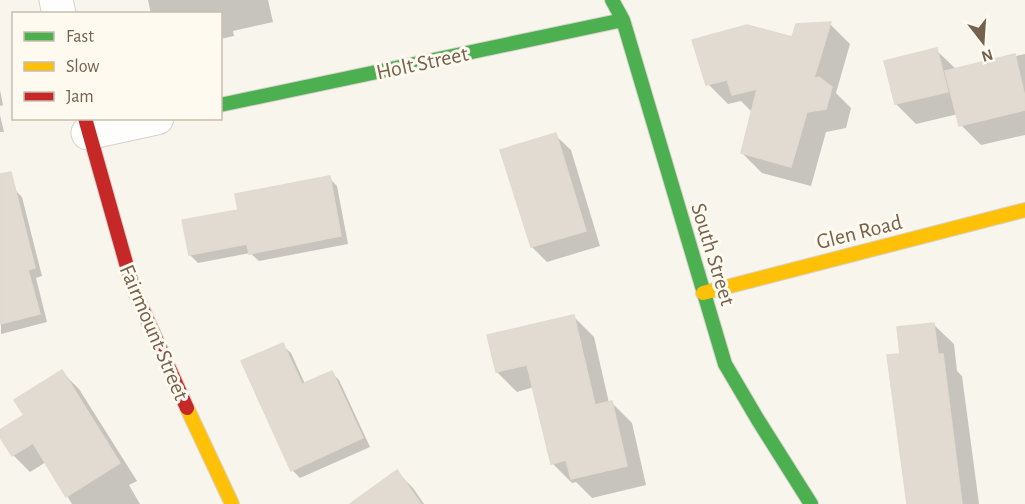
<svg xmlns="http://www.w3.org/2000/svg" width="1025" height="504" font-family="'Alegreya Sans',sans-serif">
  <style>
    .shadow { fill: #0003 }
    .building { fill: #e2dbd2; stroke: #e1dacf; stroke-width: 1.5 }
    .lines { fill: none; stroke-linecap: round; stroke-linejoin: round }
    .street-casing { stroke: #d7d2cb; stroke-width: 35 }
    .fast-casing { stroke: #d8d2cb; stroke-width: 16 }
    .slow-casing { stroke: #d8d2cb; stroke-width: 16 }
    .jam-casing { stroke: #d8d2cb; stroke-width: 16 }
    .street { stroke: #fefefc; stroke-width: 33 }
    .fast { stroke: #4caf50; stroke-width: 14 }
    .slow { stroke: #ffc107; stroke-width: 14 }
    .jam { stroke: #c62828; stroke-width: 14 }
    .labels { text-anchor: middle; stroke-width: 6; stroke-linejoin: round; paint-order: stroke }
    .street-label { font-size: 22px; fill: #76614d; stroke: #fefaf0 }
  </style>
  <rect width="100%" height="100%" fill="#f8f5ed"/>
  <path class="shadow" d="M 148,0 L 268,0 L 273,22 L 233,31 L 234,36 L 220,39 L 220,14 L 151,14 Z
    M 830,24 L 850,44 L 836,93 L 851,108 L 846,128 L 826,132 L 811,186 L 762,173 L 742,153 L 753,113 L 741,101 L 728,104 L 708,84 L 793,39 Z
    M 936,50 L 957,70 L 1025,54 L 1025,135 L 981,145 L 961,125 L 958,114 L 916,124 L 896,104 Z
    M 0,90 L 3,105 L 0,106 Z
    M 0,115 L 4,132 L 0,132 Z
    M 555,135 L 571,150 L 600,246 L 547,262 L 532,247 Z
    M 329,178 L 337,186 L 348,244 L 259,261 L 250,253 L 198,263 L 190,255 L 240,211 Z
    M 14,189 L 22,197 L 42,276 L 36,278 L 47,322 L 1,334 L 0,193 Z
    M 574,317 L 594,337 L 609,403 L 612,403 L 632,423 L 646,485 L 592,498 L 576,482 L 572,483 L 552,463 L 534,387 L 517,392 L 497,372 Z
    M 933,324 L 954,344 L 957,371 L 962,376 L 979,504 L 908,504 L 902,355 Z
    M 282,345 L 291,353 L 305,384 L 331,372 L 339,380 L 370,447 L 300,478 L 292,470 Z
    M 62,372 L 79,389 L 137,481 L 129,485 L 140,504 L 72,504 L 46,462 L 30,472 L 13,455 L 0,434 L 0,432 L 26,416 Z
    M 397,472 L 413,488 L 424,504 L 352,504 Z"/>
  <path class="building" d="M 831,22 L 814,78 L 819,77 L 832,87 L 826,109 L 807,112 L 791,167 L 741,153 L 757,89 L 732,95 L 727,80 L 706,85 L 692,40 L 747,25 L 792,37 L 796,24 Z
    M 937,48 L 948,92 L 895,104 L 884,61 Z
    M 1015,54 L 1025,97 L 1025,110 L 959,126 L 945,71 Z
    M 556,133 L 586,231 L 531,247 L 500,150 Z
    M 11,172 L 35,268 L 28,270 L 40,314 L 0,324 L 0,174 Z
    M 330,176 L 341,236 L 249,254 L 247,244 L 189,255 L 182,220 L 238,210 L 235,194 Z
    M 574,315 L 595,405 L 612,401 L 627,466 L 571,479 L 566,460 L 551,464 L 527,365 L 496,372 L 487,335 Z
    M 934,323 L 938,354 L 943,354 L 962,504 L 907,504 L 887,355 L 900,354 L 897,327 Z
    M 283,343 L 302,384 L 332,371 L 363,438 L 291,471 L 241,361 Z
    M 62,370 L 120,463 L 66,497 L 33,443 L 12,456 L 0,437 L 0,430 L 24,415 L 14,400 Z
    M 397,470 L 421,504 L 350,504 Z"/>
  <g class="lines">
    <g class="street-casing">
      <path id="street" d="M 56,0 L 59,14
        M 88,133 L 157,118"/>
    </g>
    <g class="fast-casing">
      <path id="fast" d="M 612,0 L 623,20 L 725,364 L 758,420 L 811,504
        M 220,105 L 623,20"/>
    </g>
    <g class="slow-casing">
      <path id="slow" d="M 703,293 L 1025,210
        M 187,408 L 232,504"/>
    </g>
    <g class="jam-casing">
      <path id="jam" d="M 85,118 L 133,288 L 187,408"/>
    </g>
    <use href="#street" class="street"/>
    <use href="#fast" class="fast"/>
    <use href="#slow" class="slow"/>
    <use href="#jam" class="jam"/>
  </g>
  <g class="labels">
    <g class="street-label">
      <text transform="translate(422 62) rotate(-12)" y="8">Holt Street</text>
      <text transform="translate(859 231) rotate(-14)" y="8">Glen Road</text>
      <text transform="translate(714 254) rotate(73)" y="8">South Street</text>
      <text transform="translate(155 332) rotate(67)" y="8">Fairmount Street</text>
    </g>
  </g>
  <rect x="12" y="12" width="210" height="108" fill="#fefaf0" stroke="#c8bdaf" stroke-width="1.5"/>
  <rect x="24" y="32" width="30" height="9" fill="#4caf50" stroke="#c8bdaf" stroke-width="1.5"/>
  <text x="66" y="42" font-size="18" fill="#76614d">Fast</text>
  <rect x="24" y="62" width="30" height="9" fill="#ffc107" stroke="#c8bdaf" stroke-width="1.5"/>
  <text x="66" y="72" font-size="18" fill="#76614d">Slow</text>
  <rect x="24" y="92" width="30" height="9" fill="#c62828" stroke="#c8bdaf" stroke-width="1.5"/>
  <text x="66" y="102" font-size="18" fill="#76614d">Jam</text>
  <g transform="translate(983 42) rotate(163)" stroke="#fefaf0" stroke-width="4.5" paint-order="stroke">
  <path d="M0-4.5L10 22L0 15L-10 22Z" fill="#76614d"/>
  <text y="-9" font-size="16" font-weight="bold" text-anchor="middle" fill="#76614d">N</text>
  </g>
</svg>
